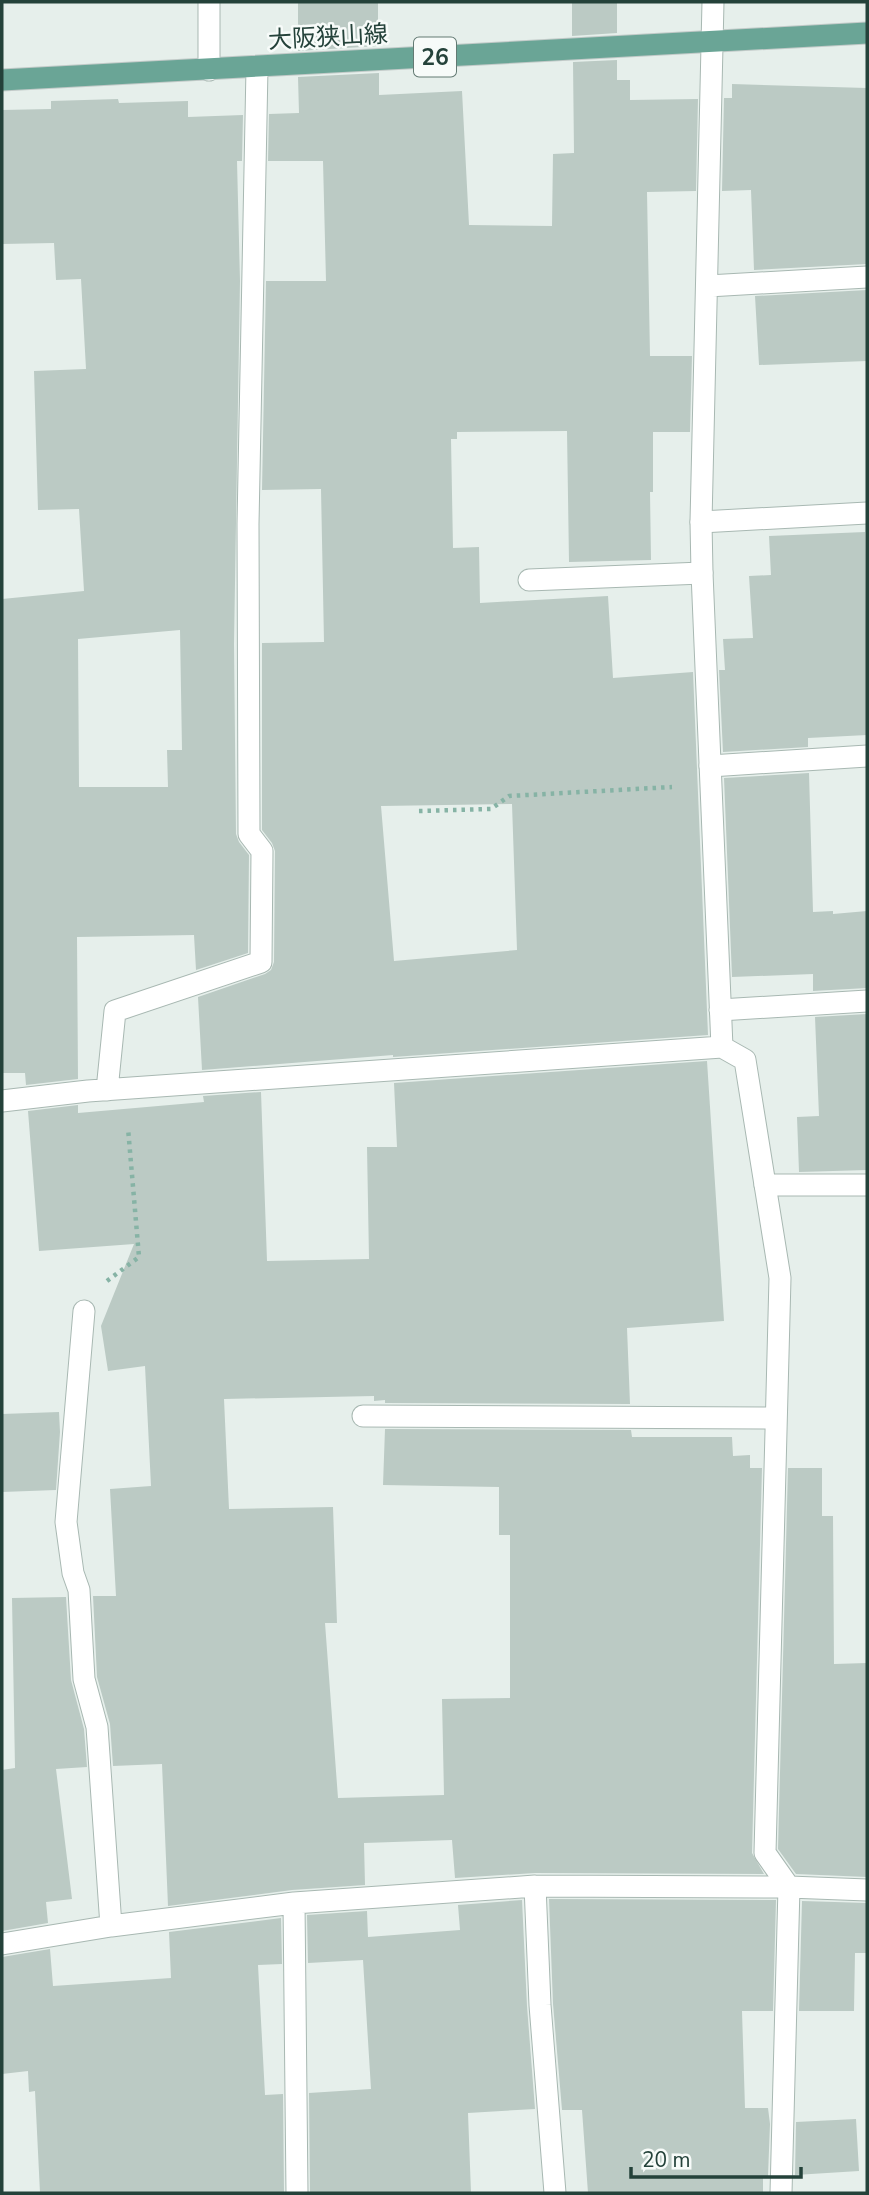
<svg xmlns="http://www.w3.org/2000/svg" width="869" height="2195" font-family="'Nunito Sans','Noto Sans JP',sans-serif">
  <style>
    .building { fill: #bbcac4; fill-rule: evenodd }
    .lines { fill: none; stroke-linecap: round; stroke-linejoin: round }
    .service-casing { stroke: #a8b8b2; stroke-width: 23 }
    .minor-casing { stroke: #a8b8b2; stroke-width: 23 }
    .primary-casing { stroke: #c2cac8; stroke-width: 23 }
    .path { stroke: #86b3a5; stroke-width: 4.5; stroke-dasharray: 3.5 5; stroke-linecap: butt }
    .service { stroke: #fff; stroke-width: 21 }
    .minor { stroke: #fff; stroke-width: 21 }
    .primary { stroke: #6aa596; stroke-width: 21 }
    .labels { text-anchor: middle; stroke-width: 5; stroke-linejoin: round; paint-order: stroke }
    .shield { fill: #f7fbf9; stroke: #637a73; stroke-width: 2 }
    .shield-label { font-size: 23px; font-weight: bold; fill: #24423a }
    .street-label { font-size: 24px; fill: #24423a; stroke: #f7fbf9 }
  </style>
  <rect width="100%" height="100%" fill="#e6efeb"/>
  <path class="building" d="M 298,2 L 378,2 L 378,46 L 298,51 Z
    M 572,2 L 617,2 L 617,33 L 572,36 Z
    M 617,60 L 617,80 L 630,80 L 630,100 L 698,99 L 696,191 L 647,192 L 650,356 L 692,356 L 690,432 L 653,432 L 653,492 L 650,492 L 651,560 L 569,562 L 567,431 L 457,432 L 457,439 L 451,439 L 453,548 L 479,547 L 480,603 L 608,596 L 613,678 L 693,672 L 708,1035 L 393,1057 L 393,1055 L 202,1070 L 198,997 L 265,974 L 271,970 L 274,962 L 275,851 L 272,843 L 262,830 L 262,643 L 324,642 L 321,489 L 262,490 L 266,281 L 326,281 L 323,161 L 268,161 L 269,114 L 299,113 L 298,77 L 379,73 L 379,95 L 462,91 L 469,225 L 552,226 L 553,154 L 574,153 L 573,62 ZM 512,804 L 517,950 L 394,961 L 381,806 Z
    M 732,84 L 867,88 L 867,264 L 754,270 L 751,190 L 722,191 L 724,98 L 732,98 Z
    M 118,99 L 119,103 L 188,101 L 188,117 L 243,115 L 242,161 L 237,161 L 240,281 L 234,644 L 236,834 L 239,842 L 249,855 L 248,953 L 196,970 L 194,935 L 77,937 L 78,1079 L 26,1085 L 25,1073 L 2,1073 L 2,599 L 84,591 L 79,509 L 38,510 L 34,371 L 86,369 L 81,279 L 56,280 L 54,243 L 2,244 L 2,110 L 51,109 L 51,101 ZM 180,630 L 182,750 L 167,750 L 168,787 L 79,787 L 78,639 Z
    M 867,290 L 867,361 L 759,365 L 755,296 Z
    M 865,532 L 867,735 L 808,738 L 808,747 L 723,752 L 719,670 L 725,670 L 723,639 L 753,638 L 749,576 L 771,575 L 769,536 Z
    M 809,773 L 813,912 L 833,911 L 833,914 L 867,911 L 867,988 L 813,991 L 813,974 L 732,977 L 724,778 Z
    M 867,1014 L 867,1170 L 799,1172 L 797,1117 L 819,1116 L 815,1017 Z
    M 707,1061 L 724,1321 L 627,1328 L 630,1404 L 385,1403 L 385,1400 L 374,1401 L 374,1396 L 224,1399 L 229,1509 L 333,1507 L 337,1623 L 325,1623 L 338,1798 L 444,1795 L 442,1699 L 510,1698 L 510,1535 L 499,1535 L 499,1487 L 383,1485 L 385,1429 L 631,1430 L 632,1437 L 732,1437 L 733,1456 L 750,1455 L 750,1468 L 762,1468 L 752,1853 L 764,1874 L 535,1873 L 455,1878 L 452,1840 L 364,1843 L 365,1885 L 292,1890 L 168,1906 L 162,1764 L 113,1766 L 110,1724 L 97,1677 L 93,1596 L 116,1596 L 110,1489 L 151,1486 L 145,1366 L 108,1371 L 101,1326 L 134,1244 L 39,1251 L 28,1111 L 78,1105 L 78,1113 L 204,1102 L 203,1096 L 261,1092 L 267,1261 L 369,1259 L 367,1147 L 397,1147 L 394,1083 Z
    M 59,1412 L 60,1432 L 56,1490 L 2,1492 L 2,1414 Z
    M 788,1468 L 822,1468 L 822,1516 L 833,1516 L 834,1664 L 867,1663 L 867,1877 L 796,1874 L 778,1849 Z
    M 66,1597 L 71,1680 L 84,1729 L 87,1767 L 56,1769 L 72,1899 L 46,1902 L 48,1923 L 2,1931 L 2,1770 L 15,1768 L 12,1598 Z
    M 549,1899 L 776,1900 L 773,2011 L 742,2011 L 745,2108 L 768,2108 L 770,2124 L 768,2176 L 763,2177 L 763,2193 L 588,2193 L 582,2110 L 562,2110 L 553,2004 Z
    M 522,1900 L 527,2006 L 535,2109 L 468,2113 L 471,2193 L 310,2193 L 309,2093 L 371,2089 L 363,1960 L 308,1963 L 307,1915 L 367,1911 L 368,1937 L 460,1930 L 458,1905 Z
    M 802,1901 L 867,1903 L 867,1953 L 855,1953 L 854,2011 L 799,2011 Z
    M 281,1918 L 282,1964 L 258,1965 L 265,2095 L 283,2094 L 284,2193 L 40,2193 L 35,2091 L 29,2092 L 28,2071 L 2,2074 L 2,1957 L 50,1949 L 53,1986 L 171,1978 L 169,1932 Z
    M 856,2119 L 859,2171 L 795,2175 L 796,2122 Z"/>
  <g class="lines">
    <g class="service-casing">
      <path id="service" d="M 701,522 L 867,513
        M 529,580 L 702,573
        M 710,766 L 867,756
        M 720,1010 L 867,1001
        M 765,1185 L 867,1185"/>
    </g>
    <g class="minor-casing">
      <path id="minor" d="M 209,2 L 209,70
        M 713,2 L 701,522 L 702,573 L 722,1047 L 745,1060 L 780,1278 L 765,1853 L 789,1887 L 781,2193
        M 708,286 L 867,277
        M 107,1090 L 115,1011 L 261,962 L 262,851 L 249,834 L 248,524 L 257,68
        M 2,1101 L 88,1091 L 722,1047
        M 84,1311 L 66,1522 L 73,1573 L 79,1590 L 84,1679 L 97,1727 L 111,1926
        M 363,1416 L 776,1418
        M 535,1886 L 540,2005 L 555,2193
        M 294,1903 L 297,2193
        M 2,1944 L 111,1926 L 294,1903 L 535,1886 L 789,1887 L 867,1890"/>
    </g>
    <g class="primary-casing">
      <path id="primary" d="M 2,80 L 867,33"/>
    </g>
    <path class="path" d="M 419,811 L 491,809 L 509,796 L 672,787
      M 107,1281 L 139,1257 L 128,1128"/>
    <use href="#service" class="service"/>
    <use href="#minor" class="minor"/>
    <use href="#primary" class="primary"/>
  </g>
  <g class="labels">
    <rect class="shield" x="414" y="37.5" width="42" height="39" rx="5"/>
    <g class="shield-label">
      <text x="435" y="65">26</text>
    </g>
    <g class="street-label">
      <text transform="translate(328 37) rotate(-3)" y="8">大阪狭山線</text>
    </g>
  </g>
  <rect width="869" height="2195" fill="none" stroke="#24423a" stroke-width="7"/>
  <path d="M631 2167v10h170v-10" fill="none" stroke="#24423a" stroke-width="3.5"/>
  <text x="642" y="2167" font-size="21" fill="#24423a" stroke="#f7fbf9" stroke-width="5" paint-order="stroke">20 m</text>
</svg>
